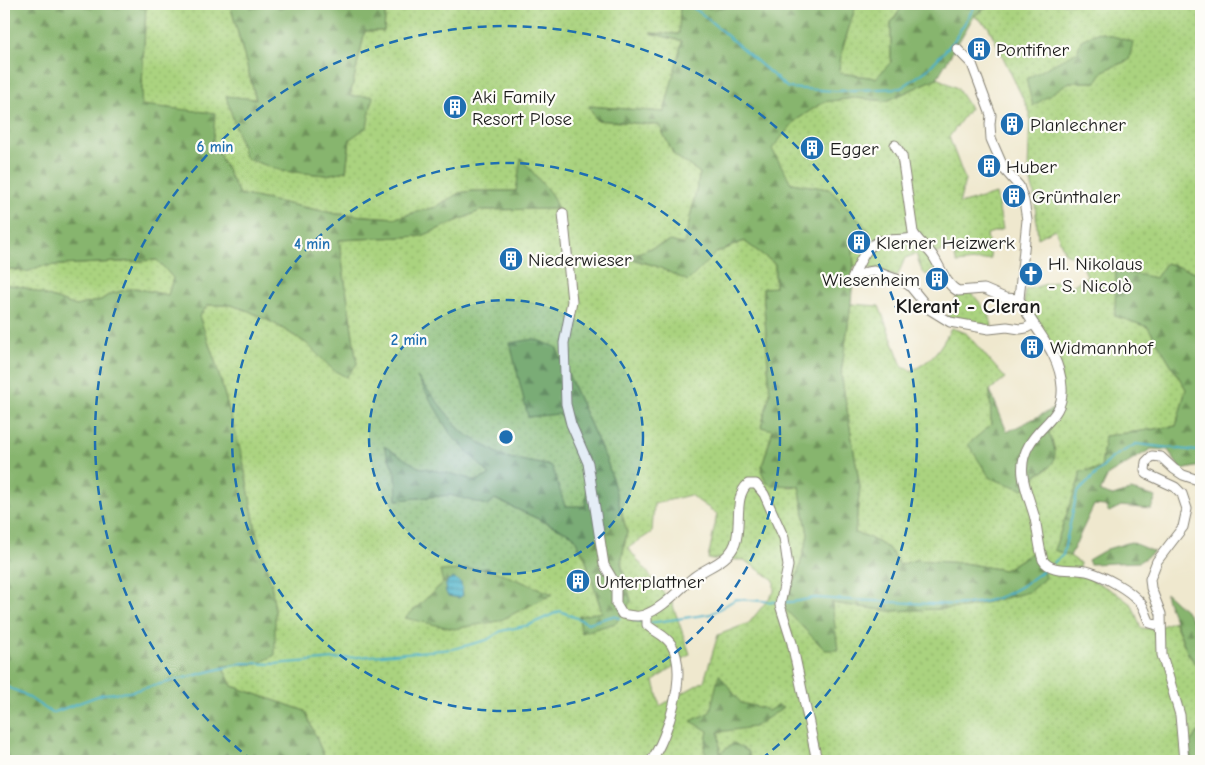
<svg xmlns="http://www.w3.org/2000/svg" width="1205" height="765" font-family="'Comic Neue',sans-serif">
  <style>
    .grass { fill: url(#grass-dots); stroke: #63784e; fill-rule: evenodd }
    .forest { fill: url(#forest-firs); stroke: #526845 }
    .water { fill: url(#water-rules); stroke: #346773 }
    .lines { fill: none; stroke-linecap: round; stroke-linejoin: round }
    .stream { stroke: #4bb2ca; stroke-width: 2 }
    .minor-casing { stroke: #868275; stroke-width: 11 }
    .minor { stroke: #fff; stroke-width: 9 }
    .ring { fill: none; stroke: #1f6fb2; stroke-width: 2.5; stroke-dasharray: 9 6 }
    .labels { text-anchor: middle; stroke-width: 4.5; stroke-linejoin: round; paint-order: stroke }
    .poi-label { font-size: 19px; fill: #1c1c1c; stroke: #fdfcf7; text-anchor: start }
    .quarter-label { font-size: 21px; font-weight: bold; fill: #1c1c1c; stroke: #fdfcf7 }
    .centre { fill: #1f6fb2; stroke: #fdfcf7; stroke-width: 2.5 }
    .ring-label { font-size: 15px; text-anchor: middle; font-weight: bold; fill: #1f6fb2; stroke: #fdfcf7; stroke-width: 4.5; stroke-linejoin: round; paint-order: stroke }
  </style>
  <defs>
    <pattern id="grass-dots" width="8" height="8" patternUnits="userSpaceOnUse" patternTransform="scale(1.25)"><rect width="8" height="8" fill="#aad37f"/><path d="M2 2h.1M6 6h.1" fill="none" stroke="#92b56d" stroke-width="1.8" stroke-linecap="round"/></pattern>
    <pattern id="forest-firs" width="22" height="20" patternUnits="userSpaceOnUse" patternTransform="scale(1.25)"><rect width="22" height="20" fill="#87b56e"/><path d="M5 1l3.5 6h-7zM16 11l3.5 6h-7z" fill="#6e925a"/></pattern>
    <pattern id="water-rules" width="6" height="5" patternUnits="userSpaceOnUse" patternTransform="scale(1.25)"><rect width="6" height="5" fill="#4bb2ca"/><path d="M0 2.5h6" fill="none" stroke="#3e90a3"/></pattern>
  </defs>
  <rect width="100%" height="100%" fill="#fdfcf7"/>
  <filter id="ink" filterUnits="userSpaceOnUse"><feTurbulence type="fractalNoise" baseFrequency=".02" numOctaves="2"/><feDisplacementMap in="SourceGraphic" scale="10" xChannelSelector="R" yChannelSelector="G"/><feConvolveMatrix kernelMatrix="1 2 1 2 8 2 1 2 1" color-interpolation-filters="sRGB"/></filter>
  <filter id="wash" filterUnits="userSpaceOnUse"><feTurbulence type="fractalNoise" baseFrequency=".0096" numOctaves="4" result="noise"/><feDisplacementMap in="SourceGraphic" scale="20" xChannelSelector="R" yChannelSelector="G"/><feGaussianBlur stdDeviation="1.12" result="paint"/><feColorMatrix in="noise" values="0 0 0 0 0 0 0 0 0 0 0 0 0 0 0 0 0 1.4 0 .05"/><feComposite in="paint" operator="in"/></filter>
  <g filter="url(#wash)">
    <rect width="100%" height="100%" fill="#efe8ce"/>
    <path class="grass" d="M 146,4 L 230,4 L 256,100 L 227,96 L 282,171 L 326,175 L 346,171 L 350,139 L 350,96 L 365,31 L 384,31 L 386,4 L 716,4 L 716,10 L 679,34 L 654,34 L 683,41 L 664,112 L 590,106 L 596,120 L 659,125 L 674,155 L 700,173 L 684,245 L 670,241 L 627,258 L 656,266 L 688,280 L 716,253 L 744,241 L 775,264 L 775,287 L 763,289 L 770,394 L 761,427 L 773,429 L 761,470 L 790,487 L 799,486 L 808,535 L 797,577 L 782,606 L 837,650 L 831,603 L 890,611 L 962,608 L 1038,549 L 1004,570 L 963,563 L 915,560 L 900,565 L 888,548 L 866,536 L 855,533 L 860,487 L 841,374 L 851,304 L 879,306 L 902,366 L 904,368 L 909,369 L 910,371 C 931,363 941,348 951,328 L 966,333 L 1005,378 L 990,390 L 991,425 L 1033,480 L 1035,476 L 1049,468 L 1055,450 L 1049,433 L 1061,405 L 1060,374 L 1024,304 L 1025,290 L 1057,281 L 1072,286 L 1087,276 L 1080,259 L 1065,253 L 1055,229 L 1038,238 L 1034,193 L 1028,171 L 1030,113 L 988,26 L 974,16 L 991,4 L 1201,4 L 1201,274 L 1166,263 L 1156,278 L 1116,271 L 1115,316 L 1148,327 L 1186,389 L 1176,426 L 1105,436 L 1101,469 L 1080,471 L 1080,477 L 1054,550 L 1070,556 L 1080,563 L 1080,573 L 1116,593 L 1132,605 L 1141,628 L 1154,629 L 1174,621 L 1188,654 L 1201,671 L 1201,731 L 1199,731 L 1187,746 L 1190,761 L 326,761 L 305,711 L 232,686 L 222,666 L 258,664 L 275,611 L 271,583 L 257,535 L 242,456 L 215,361 L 199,316 L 208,305 L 231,305 L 249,311 L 275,324 L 306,343 L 333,370 L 357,364 L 339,240 L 422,236 L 482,210 L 557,209 L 522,159 L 516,191 L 472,191 L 459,193 L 436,207 L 395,218 L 337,214 L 239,194 L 213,142 L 141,105 ZM 1078,51 L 1129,60 L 1102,71 L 1096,82 L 1069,82 ZM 556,347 L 608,464 L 627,532 L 621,563 L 631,601 L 581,633 L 602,612 L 585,558 L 573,535 L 494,499 L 487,505 L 450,495 L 397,500 L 396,475 L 384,447 L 418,467 L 456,475 L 476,481 L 490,475 L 451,435 L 420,381 L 462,432 L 504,457 L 551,466 L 565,506 L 585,507 L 588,484 L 560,413 L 528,417 ZM 690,495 L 717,514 L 708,559 L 744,560 L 774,580 L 774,592 L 749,623 L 718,635 L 704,681 L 660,706 L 654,681 L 690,654 L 672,603 L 628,548 L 652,532 L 654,504 Z
      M 856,4 L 901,5 L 900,10 L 891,23 L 891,63 L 876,78 L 839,73 C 839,53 851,24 856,4 Z
      M 937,78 L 957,88 L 970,108 L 949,137 L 965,180 L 959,204 L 996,194 L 1003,229 L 987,234 L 991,259 L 957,263 L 951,247 L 931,256 L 937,267 L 926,275 L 922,271 L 916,254 L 905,258 L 897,277 L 875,269 L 854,266 L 852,236 L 868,231 L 829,189 L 791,183 L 771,149 L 795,121 L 823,102 L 854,98 L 887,101 Z
      M 158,260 L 173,278 L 168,295 L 134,288 L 110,294 L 101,300 L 76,306 L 23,287 L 4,284 L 4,268 L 27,272 L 41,266 Z
      M 971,292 L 989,314 L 992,326 L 947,318 L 958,294 Z"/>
    <path class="forest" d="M 4,4 L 146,4 L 141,105 L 215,113 L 213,142 L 239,194 L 337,214 L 395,218 L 436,207 L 459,193 L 472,191 L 516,191 L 521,158 L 551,194 L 558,209 L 482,210 L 422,236 L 339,240 L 357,364 L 346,377 L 333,370 L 306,343 L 275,324 L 249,311 L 231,305 L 208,305 L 199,316 L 215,361 L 242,456 L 257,535 L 271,583 L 275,611 L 275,655 L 258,664 L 222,666 L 232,686 L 305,711 L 326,761 L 4,761 L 4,284 L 23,287 L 76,306 L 101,300 L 110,294 L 134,288 L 168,295 L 173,278 L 157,260 L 41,266 L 27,272 L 4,268 Z
      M 230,4 L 386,4 L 384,31 L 365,31 L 350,96 L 373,96 L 367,127 L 350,139 L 346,171 L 326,175 L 282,171 L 245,158 L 226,96 L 256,99 Z
      M 680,4 L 716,9 L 716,4 L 856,4 C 851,24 839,53 839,73 L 876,78 L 891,62 L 891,23 L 900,10 L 901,4 L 991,4 L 974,16 L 937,78 L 887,101 L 854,98 L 823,102 L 795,121 L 772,149 L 791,183 L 829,189 L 869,231 L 852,236 L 854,266 L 851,304 L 841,374 L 860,487 L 855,533 L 866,536 L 888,548 L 900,565 L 915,560 L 963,563 L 1004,570 L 1038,549 L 1045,578 L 1029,592 L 965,608 L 890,611 L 832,603 L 838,650 L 825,650 L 782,606 L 797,577 L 808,535 L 799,486 L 771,485 L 766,482 L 761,470 L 773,430 L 761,427 L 770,394 L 763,288 L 775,287 L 775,264 L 744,241 L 716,253 L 688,281 L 656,266 L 626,257 L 671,241 L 684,245 L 700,173 L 674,155 L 659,125 L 596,120 L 589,106 L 664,112 L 682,41 L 650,33 L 679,34 Z
      M 1099,32 L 1133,42 L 1129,60 L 1103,71 L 1096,82 L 1069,82 L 1033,106 L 1026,79 L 1078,51 L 1081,40 Z
      M 1166,263 L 1201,274 L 1201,466 L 1181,470 L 1168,450 L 1151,449 L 1108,475 L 1100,492 L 1113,496 L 1131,490 L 1156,497 L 1151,509 L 1121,506 L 1109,512 L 1105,506 L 1094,505 L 1070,556 L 1054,550 L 1080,477 L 1080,471 L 1101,469 L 1105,436 L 1176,426 L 1186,389 L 1148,327 L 1115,316 L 1116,270 L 1156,278 Z
      M 534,339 L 556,347 L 608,464 L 627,532 L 621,563 L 631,601 L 616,623 L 581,633 L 579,616 L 602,612 L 585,558 L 573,535 L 495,499 L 487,505 L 450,495 L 397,500 L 396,475 L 384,446 L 418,467 L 456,475 L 476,481 L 490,475 L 451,435 L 417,377 L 462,432 L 504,457 L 552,466 L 565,506 L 585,506 L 588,484 L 560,414 L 528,417 L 510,343 Z
      M 990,390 L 1007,432 L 1061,405 L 1049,433 C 1053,444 1060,458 1049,467 C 1045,471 1039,473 1035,476 L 1033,485 L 1022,489 L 990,478 L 968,444 L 991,425 Z
      M 1131,542 L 1154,552 L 1139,562 L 1090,564 L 1088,560 L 1107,549 Z
      M 487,568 L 553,594 L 499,621 L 454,629 L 405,618 L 443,583 L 440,571 Z
      M 1166,593 L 1188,613 L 1201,635 L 1201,671 L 1188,654 L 1166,598 Z
      M 719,674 L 741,703 L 763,708 L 768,711 L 778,705 L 783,708 L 754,727 L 719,732 L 720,753 L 734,743 L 749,752 L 750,761 L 704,761 L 708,758 L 704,750 L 708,731 L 691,721 L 710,712 Z
      M 1199,731 L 1201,731 L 1201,761 L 1190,761 L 1187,746 Z"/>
    <path class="water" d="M 454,578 L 461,583 L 463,595 L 459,598 L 448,596 C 444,590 445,586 448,580 Z"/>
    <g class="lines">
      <path class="stream" d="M 687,4 L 702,14 L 788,88 L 836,91 L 901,88 L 927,70 L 953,42 L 975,6 L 978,4
        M 1053,563 L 1063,555 L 1077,493 L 1113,457 L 1136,444 L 1197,451 L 1201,447
        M 785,602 C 796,603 804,599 815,598 C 847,600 879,601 911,603 C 937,604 965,607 991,600 C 1012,594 1030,581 1047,568
        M 634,620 L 644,622
        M 649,623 L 711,614 L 736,599 L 777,602
        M 4,686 L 22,693 L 52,713 L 103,694 L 129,692 L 243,663 L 275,664 L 453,649 L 487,640 L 501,631 L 529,625 L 560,611 L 588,623 L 613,616 L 620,618"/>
    </g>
  </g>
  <g filter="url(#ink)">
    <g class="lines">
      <g class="minor-casing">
        <path id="minor" d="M 957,49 L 972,64 L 991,115 L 990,124 L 991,139 L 1004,169 L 1019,186 L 1024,201 L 1027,220 L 1019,299 C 1034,330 1060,352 1062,387 C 1064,417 1041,423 1029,445 C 1015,469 1027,491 1034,515 C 1038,529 1038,545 1043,560 C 1051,574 1076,567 1090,572 C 1106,577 1128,589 1140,602 C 1145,608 1146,616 1150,623 L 1157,625 L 1161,625
          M 895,145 L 902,156 L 913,232 C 918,242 927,247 933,256 C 941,268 946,285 958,291 L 984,289 L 1005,298 L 1019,299
          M 563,213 L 572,301 L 564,343 L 566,404 L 571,424 L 588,463 L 604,565 L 616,585 L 616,604 L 622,614 C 629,615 637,618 644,615 C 664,608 678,590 694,577 C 708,566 728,562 735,544 C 742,527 733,496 748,484 L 756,484 L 764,494 L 784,538 L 788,566 L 780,605 L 792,643 L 817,761
          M 852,279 L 854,279 L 867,272 L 874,271 L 904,282 L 910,286 L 929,309 L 950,322 L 989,329 L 1007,327 L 1020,329 L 1026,328 L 1033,324
          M 852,279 C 860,262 866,241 887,240 C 897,239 907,240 916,237
          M 647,614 L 647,625 C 655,632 665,635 671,644 C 689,672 668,736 651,761
          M 4,756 L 8,761
          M 1184,761 L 1180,715 L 1162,655 L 1161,614 L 1151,588 L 1150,579 L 1157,561 L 1183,527 L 1187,509 L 1182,494 L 1175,487 L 1147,474 L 1145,470 L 1146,462 L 1152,456 L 1161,457 L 1174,469 L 1183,475 L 1201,481"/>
      </g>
      <use href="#minor" class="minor"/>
    </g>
  </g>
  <circle cx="506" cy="437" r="137" fill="#1f6fb2" fill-opacity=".12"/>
  <g class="ring">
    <circle cx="506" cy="437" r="137"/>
    <circle cx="506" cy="437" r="274"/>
    <path d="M253 761A411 411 0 1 1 759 761"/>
  </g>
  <defs>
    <g id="building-disc" transform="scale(1.25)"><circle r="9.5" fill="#1f6fb2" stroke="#fdfcf7"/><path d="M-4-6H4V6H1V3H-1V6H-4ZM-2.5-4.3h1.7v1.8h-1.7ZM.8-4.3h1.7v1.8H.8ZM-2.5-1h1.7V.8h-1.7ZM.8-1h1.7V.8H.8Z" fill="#fff"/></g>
    <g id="church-disc" transform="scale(1.25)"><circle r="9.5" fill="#1f6fb2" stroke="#fdfcf7"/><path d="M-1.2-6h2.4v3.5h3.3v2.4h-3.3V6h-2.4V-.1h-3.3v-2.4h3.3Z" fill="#fff"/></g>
  </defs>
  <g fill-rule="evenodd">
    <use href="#building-disc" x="979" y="49"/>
    <use href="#building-disc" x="455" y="107"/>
    <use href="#building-disc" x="1012" y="124"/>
    <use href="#building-disc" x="812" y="148"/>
    <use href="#building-disc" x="989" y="166"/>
    <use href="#building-disc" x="1014" y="196"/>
    <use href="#building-disc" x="859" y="242"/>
    <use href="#building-disc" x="511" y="259"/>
    <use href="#church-disc" x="1031" y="274"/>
    <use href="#building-disc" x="937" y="279"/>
    <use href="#building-disc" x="1032" y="347"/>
    <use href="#building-disc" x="578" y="581"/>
  </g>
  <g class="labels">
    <g class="poi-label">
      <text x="996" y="56">Pontifner</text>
      <text x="472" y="103">Aki Family<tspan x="472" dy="22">Resort Plose</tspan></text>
      <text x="1030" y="131">Planlechner</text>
      <text x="830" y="155">Egger</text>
      <text x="1006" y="173">Huber</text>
      <text x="1032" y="203">Grünthaler</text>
      <text x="876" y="249">Klerner Heizwerk</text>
      <text x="528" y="266">Niederwieser</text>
      <text x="1048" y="270">Hl. Nikolaus<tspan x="1048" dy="22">- S. Nicolò</tspan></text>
      <text x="920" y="286" text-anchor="end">Wiesenheim</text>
      <text x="1050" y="354">Widmannhof</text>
      <text x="596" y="588">Unterplattner</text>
    </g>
    <g class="quarter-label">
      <text x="968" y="313">Klerant - Cleran</text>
    </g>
  </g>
  <circle cx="506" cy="437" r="8" class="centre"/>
  <g class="ring-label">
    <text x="215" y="152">6 min</text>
    <text x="312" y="249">4 min</text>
    <text x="409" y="345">2 min</text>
  </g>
  <rect width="1205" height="765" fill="none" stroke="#fdfcf7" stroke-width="20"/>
</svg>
